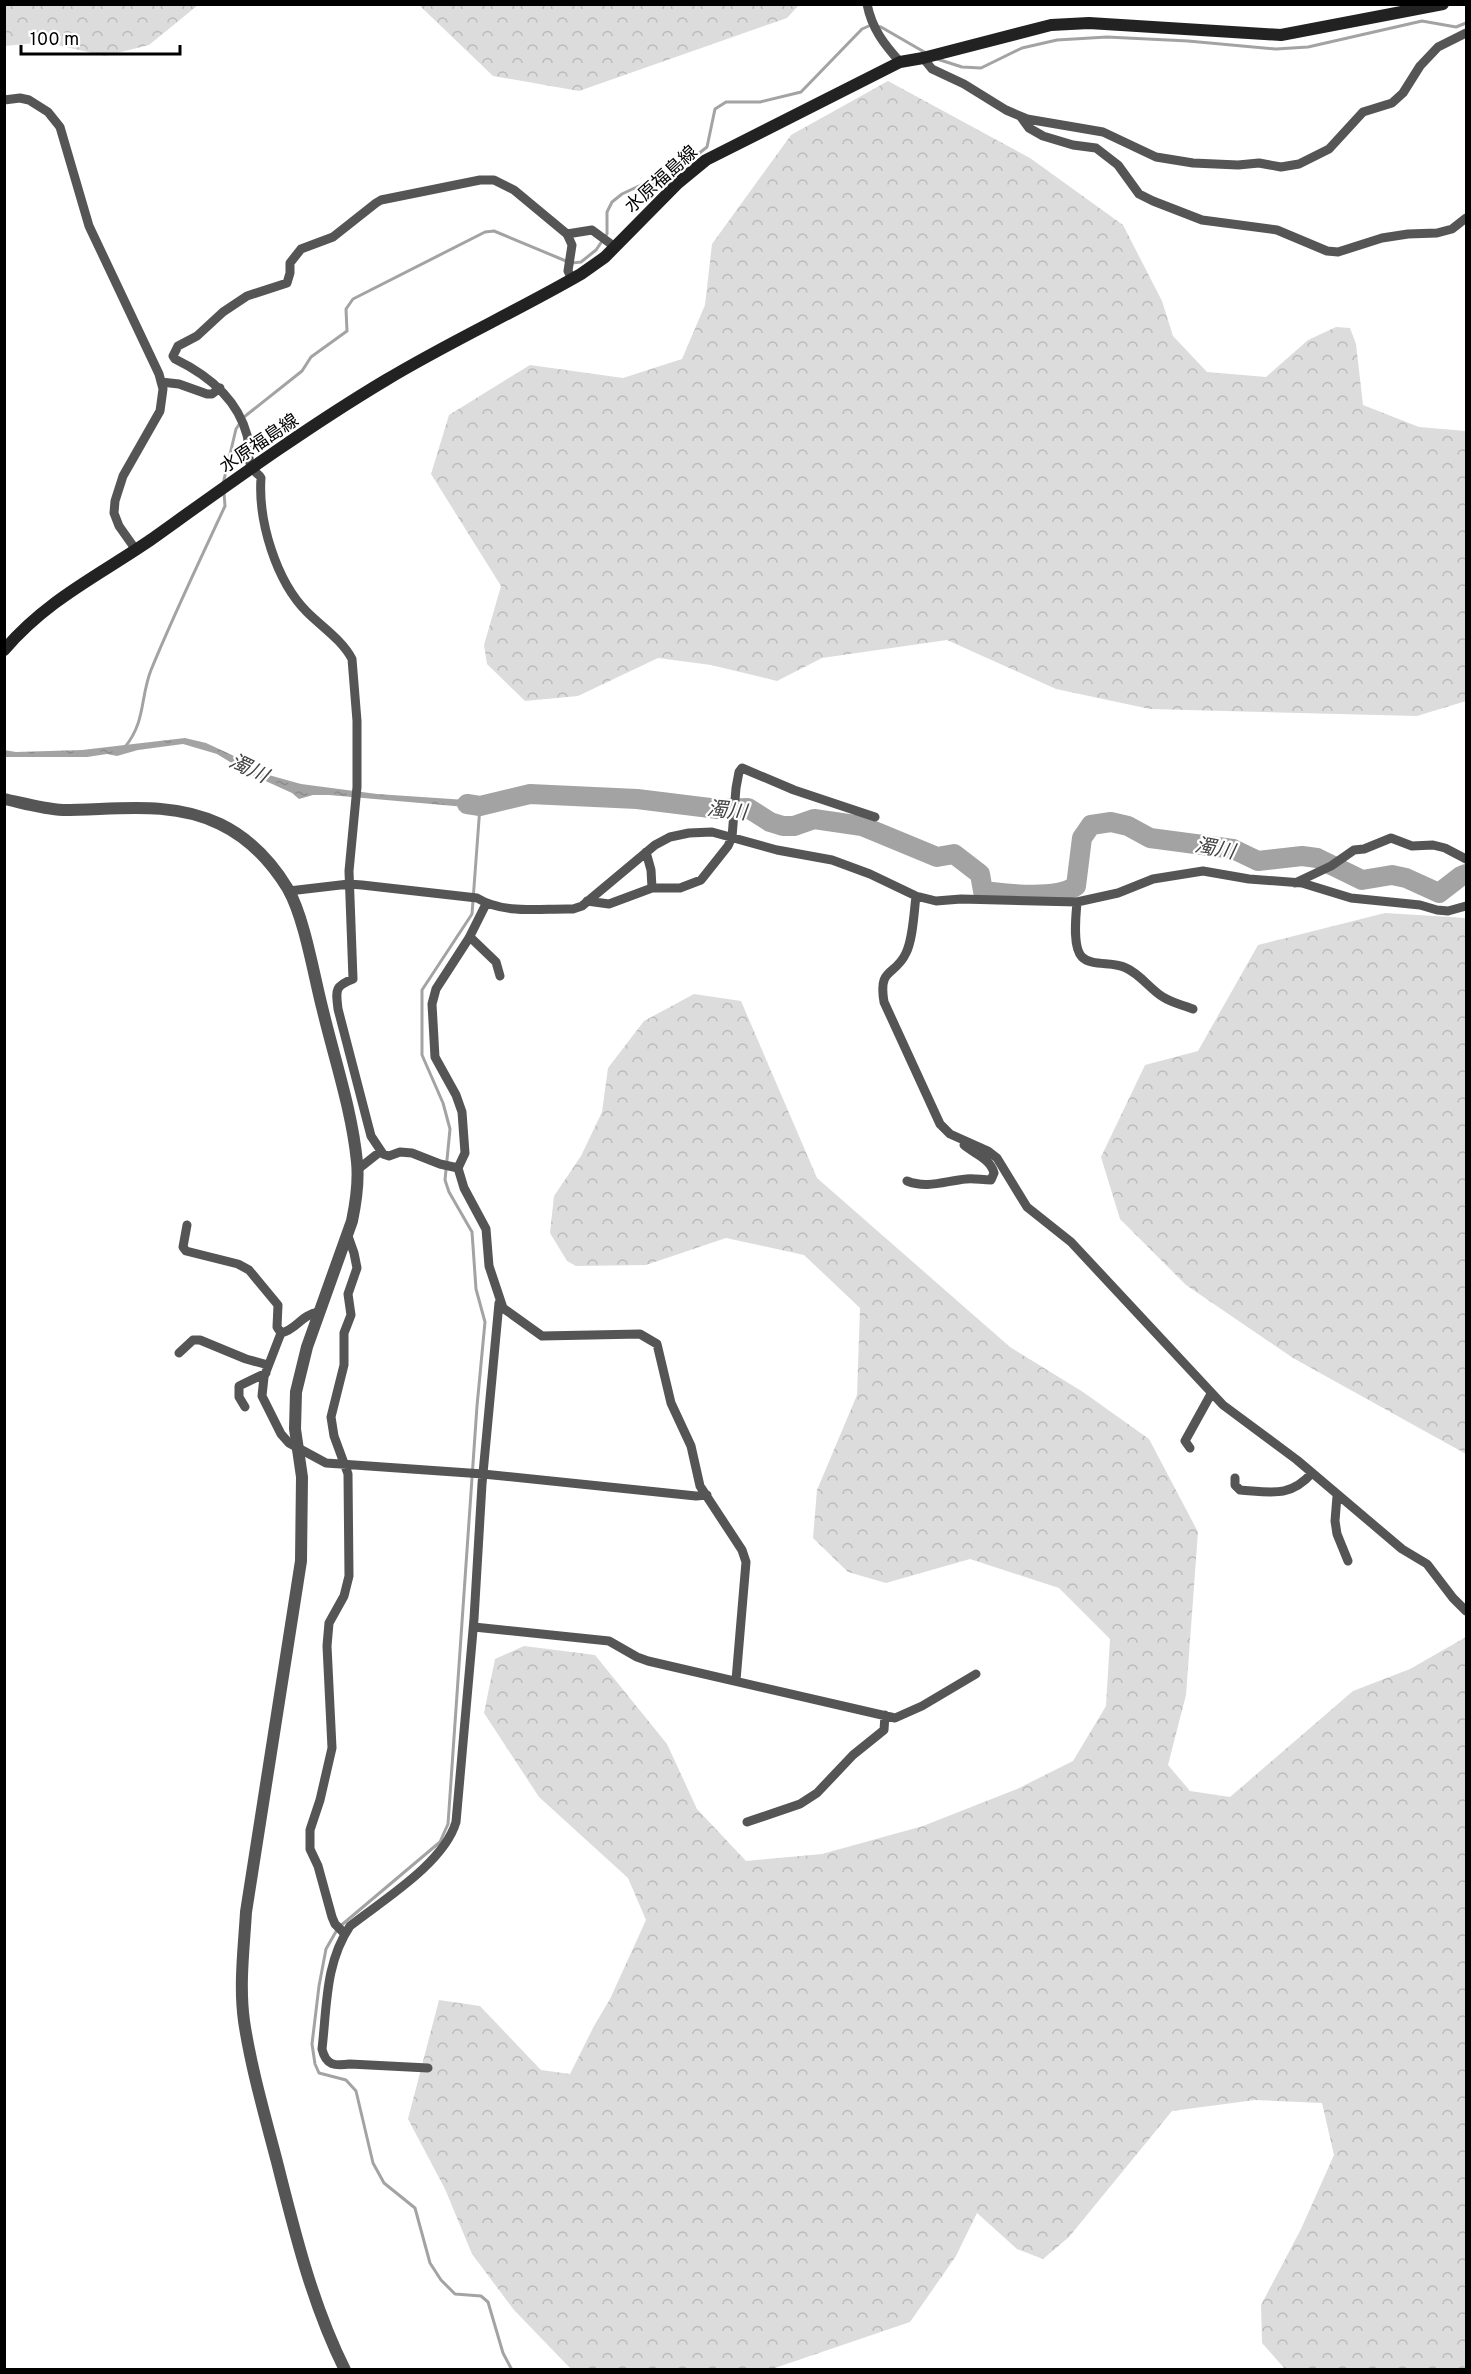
<svg xmlns="http://www.w3.org/2000/svg" width="1471" height="2374" font-family="Overpass,'Noto Sans JP',sans-serif">
  <style>
    .forest { fill: url(#forest-crowns) }
    .water { fill: url(#water-ripples) }
    .lines { fill: none; stroke-linecap: round; stroke-linejoin: round }
    .stream { stroke: #a3a3a3; stroke-width: 3 }
    .river { stroke: #a3a3a3; stroke-width: 20 }
    .minor { stroke: #555; stroke-width: 9 }
    .tertiary { stroke: #555; stroke-width: 12 }
    .secondary { stroke: #222; stroke-width: 12 }
    .labels { text-anchor: middle; stroke-width: 4.5; stroke-linejoin: round; paint-order: stroke }
    .street-label { font-size: 18px; fill: #000; stroke: #fff }
    .water-label { font-size: 20px; font-style: italic; fill: #444; stroke: #fff }
  </style>
  <defs>
    <pattern id="forest-crowns" width="20" height="18" patternUnits="userSpaceOnUse" patternTransform="scale(1.5)"><rect width="20" height="18" fill="#dcdcdc"/><path d="M2 6a3 3 0 1 1 6 0M12 15a3 3 0 1 1 6 0" fill="none" stroke="#bbb"/></pattern>
    <pattern id="water-ripples" width="26" height="14" patternUnits="userSpaceOnUse" patternTransform="scale(1.5)"><rect width="26" height="14" fill="#a3a3a3"/><path d="M2 4q2-2 4 0t4 0M15 11q2-2 4 0t4 0" fill="none" stroke="#8b8b8b"/></pattern>
  </defs>
  <rect width="100%" height="100%" fill="#fff"/>
  <path class="forest" d="M 4,5 L 5,4 L 198,5 L 149,45 L 105,56 L 44,42 L 5,46 Z
    M 419,5 L 799,5 L 787,18 L 579,91 L 493,76 Z
    M 888,81 L 1030,158 L 1123,225 L 1162,301 L 1173,336 L 1207,372 L 1266,377 L 1308,340 L 1336,327 L 1350,328 L 1356,344 L 1363,405 L 1419,427 L 1466,431 L 1466,701 L 1417,716 L 1150,709 L 1056,689 L 947,640 L 822,658 L 777,681 L 711,665 L 658,658 L 578,696 L 525,701 L 487,664 L 484,645 L 501,586 L 431,474 L 449,415 L 530,365 L 623,378 L 682,359 L 705,305 L 712,244 L 791,135 Z
    M 1385,913 L 1466,918 L 1466,1454 L 1293,1358 L 1186,1285 L 1120,1219 L 1101,1157 L 1145,1065 L 1198,1051 L 1258,945 Z
    M 694,994 L 741,1001 L 817,1178 L 1010,1347 L 1083,1392 L 1149,1439 L 1198,1532 L 1186,1695 L 1168,1765 L 1190,1791 L 1230,1797 L 1353,1691 L 1410,1669 L 1466,1637 L 1466,2369 L 1285,2369 L 1262,2343 L 1261,2305 L 1301,2229 L 1334,2155 L 1322,2103 L 1255,2100 L 1172,2111 L 1069,2237 L 1043,2259 L 1017,2249 L 977,2213 L 956,2256 L 910,2322 L 769,2370 L 571,2369 L 514,2310 L 472,2254 L 445,2189 L 408,2119 L 439,2000 L 480,2006 L 541,2070 L 570,2074 L 594,2026 L 610,1999 L 646,1920 L 628,1878 L 539,1797 L 484,1713 L 495,1659 L 524,1646 L 595,1655 L 667,1744 L 697,1809 L 746,1861 L 822,1854 L 923,1826 L 1017,1789 L 1073,1761 L 1106,1706 L 1110,1639 L 1059,1588 L 970,1559 L 886,1583 L 848,1572 L 813,1538 L 817,1490 L 857,1395 L 860,1308 L 804,1255 L 726,1238 L 646,1265 L 576,1266 L 567,1261 L 550,1233 L 554,1196 L 581,1156 L 602,1112 L 608,1068 L 644,1021 Z"/>
  <path class="water" d="M 185,738 L 206,743 L 232,755 L 258,772 L 301,784 L 377,794 L 496,802 L 477,808 L 329,795 L 313,795 L 299,799 L 292,793 L 248,773 L 217,754 L 183,744 L 138,750 L 117,756 L 107,754 L 87,757 L 5,757 L 4,750 L 16,752 L 82,750 Z"/>
  <g class="lines">
    <path class="stream" d="M 937,59 L 962,67 L 981,68 L 1022,48 L 1057,40 L 1107,37 L 1188,41 L 1276,49 L 1308,47 L 1422,21 L 1456,27 L 1466,23
      M 572,263 L 581,262 L 596,250 L 607,234 L 607,212 L 612,202 L 622,194 L 643,184 L 661,183 L 707,147 L 715,109 L 726,102 L 760,102 L 801,92 L 862,29 L 871,25 L 881,27 L 926,53
      M 223,484 L 236,429 L 244,417 L 302,371 L 311,357 L 347,331 L 346,309 L 353,299 L 485,232 L 494,231 L 566,261
      M 125,747 C 146,721 140,698 151,670 C 174,614 200,560 225,506 L 224,493
      M 480,806 L 472,914 L 422,990 L 422,1055 L 443,1103 L 450,1129 L 445,1180 L 449,1192 L 472,1232 L 476,1289 L 485,1322 L 477,1406 L 448,1824 L 440,1842 L 338,1928 L 326,1949 L 319,1986 L 312,2044 L 315,2064 L 319,2073 L 346,2080 L 356,2091 L 373,2163 L 384,2183 L 415,2208 L 430,2263 L 441,2280 L 455,2294 L 481,2296 L 488,2302 L 503,2353 L 512,2370"/>
    <path class="river" d="M 467,804 L 480,806 L 530,794 L 637,799 L 718,809 L 748,808 L 770,822 L 783,826 L 794,826 L 814,819 L 862,826 L 937,857 L 954,854 L 980,874 L 983,891 C 1007,894 1056,900 1076,886 L 1082,838 L 1091,825 L 1111,822 L 1128,826 L 1150,838 L 1233,849 L 1258,861 L 1302,856 L 1317,858 L 1362,880 L 1392,875 L 1406,878 L 1439,893 L 1461,876 L 1466,874"/>
    <path class="minor" d="M 867,4 C 872,29 884,44 900,62
      M 923,58 L 932,69 L 964,84 L 1006,110 L 1027,119 L 1103,132 L 1156,157 L 1193,163 L 1238,165 L 1259,163 L 1281,167 L 1299,164 L 1329,149 L 1363,112 L 1392,103 L 1403,93 L 1420,66 L 1438,47 L 1466,33
      M 4,100 L 20,98 L 29,100 L 48,112 L 60,127 L 89,226 L 159,374 L 163,389 L 160,411 L 123,476 L 115,501 L 114,513 L 119,526 L 136,550
      M 1021,117 L 1029,128 L 1043,136 L 1073,145 L 1096,148 L 1118,165 L 1139,194 L 1153,201 L 1202,220 L 1277,230 L 1327,251 L 1338,252 L 1382,238 L 1408,234 L 1437,233 L 1452,229 L 1466,218
      M 567,234 L 592,230 L 615,247
      M 161,382 L 179,384 L 207,394 L 212,394 L 220,388
      M 646,852 L 651,870 L 652,888
      M 1295,883 L 1331,866 L 1354,850 L 1364,849 L 1391,838 L 1412,846 L 1433,845 L 1445,848 L 1466,859
      M 289,891 L 349,884 L 362,885 L 477,898 C 505,915 542,908 573,909 L 582,906 L 655,845 L 670,837 L 689,833 L 712,832 L 777,850 L 832,860 L 870,874 L 916,896 L 936,901 L 961,899 L 1077,902 L 1118,893 L 1153,879 L 1203,871 L 1249,879 L 1302,883 L 1351,898 L 1420,905 L 1437,910 L 1448,911 L 1466,906
      M 916,896 C 914,912 913,939 906,953 C 895,977 878,966 884,1002 L 940,1124 L 950,1134 L 988,1151 L 997,1158 L 1027,1207 L 1071,1242 L 1223,1405 L 1297,1460 L 1402,1549 L 1427,1564 L 1453,1598 L 1466,1611
      M 587,901 L 609,904 L 652,888 L 680,888 L 701,880 L 728,846 L 732,837 L 736,788 L 739,772 L 742,768 L 794,790 L 875,817
      M 1077,902 C 1076,915 1072,947 1082,957 C 1092,967 1113,961 1126,968 C 1140,974 1150,989 1163,997 C 1172,1003 1183,1005 1193,1009
      M 486,904 L 469,938 L 436,989 L 432,1004 L 435,1057 L 456,1095 L 462,1112 L 465,1153 L 458,1168 L 464,1188 L 486,1229 L 489,1266 L 503,1308 L 542,1336 L 640,1334 L 657,1344 L 671,1403 L 691,1446 L 700,1486 L 742,1550 L 746,1562 L 736,1680
      M 470,937 L 496,962 L 500,976
      M 458,1168 L 440,1164 L 412,1153 L 400,1152 L 389,1156 L 383,1154 L 371,1136 L 338,1009 C 336,991 334,986 353,979 L 349,871 L 357,787 L 357,721 L 352,659 C 342,640 322,627 307,612 C 276,581 258,521 261,478 C 259,474 254,472 252,468 C 246,458 250,446 247,435 C 237,398 208,375 175,359 L 173,356 L 178,346 L 197,336 L 223,312 L 247,296 L 287,283 L 290,273 L 290,263 L 301,249 L 333,237 L 376,203 L 381,200 L 480,180 L 494,180 L 514,190 L 567,234 L 572,245 L 568,271 L 572,279
      M 357,1170 L 381,1151
      M 907,1181 C 927,1189 945,1181 966,1179 C 974,1178 982,1180 991,1180 L 994,1173 C 990,1158 974,1154 964,1145
      M 187,1225 L 183,1247 L 186,1251 L 238,1264 L 249,1270 L 278,1305 L 277,1327 L 281,1333
      M 319,1312 C 300,1315 298,1329 281,1333 L 264,1377 L 262,1396 L 281,1434 L 289,1443 L 326,1463 L 483,1474 L 696,1496 L 707,1495
      M 179,1353 L 193,1340 L 200,1340 L 246,1359 L 268,1365
      M 245,1407 L 239,1397 L 239,1386 L 266,1373
      M 1190,1448 L 1185,1441 L 1211,1394
      M 1235,1478 L 1235,1485 L 1240,1490 C 1271,1492 1290,1498 1312,1473
      M 1337,1496 L 1335,1521 L 1337,1534 L 1348,1561
      M 474,1627 L 609,1641 L 637,1657 L 648,1661 L 895,1718 L 922,1706 L 976,1674
      M 747,1822 L 800,1804 L 817,1793 L 853,1755 L 884,1730 L 885,1715
      M 345,1934 L 335,1924 L 332,1917 L 318,1866 L 310,1849 L 310,1830 L 320,1800 L 332,1748 L 327,1646 L 329,1623 L 344,1596 L 349,1576 L 348,1474 L 334,1436 L 331,1417 L 344,1365 L 344,1333 L 351,1315 L 348,1294 L 357,1268 L 354,1253 L 348,1236
      M 428,2068 L 350,2064 C 335,2066 326,2066 322,2049 C 327,2007 325,1963 350,1926 C 383,1900 444,1863 456,1822 L 474,1619 L 482,1484 L 499,1303"/>
    <path class="tertiary" d="M 4,799 C 23,803 43,809 63,810 C 116,810 170,800 220,824 C 249,838 271,861 288,889 C 305,919 314,977 323,1011 C 335,1061 352,1111 357,1162 C 359,1182 356,1202 352,1221 L 307,1347 L 296,1392 L 295,1429 L 302,1477 L 301,1561 L 246,1912 C 244,1947 239,1985 244,2021 C 251,2068 265,2116 277,2162 C 295,2233 312,2304 345,2370"/>
    <path class="secondary" d="M 4,650 C 47,600 96,577 149,541 C 226,486 304,429 386,380 C 449,342 517,311 581,274 L 605,257 L 678,183 L 706,160 L 900,62 L 923,58 L 1051,25 L 1089,23 L 1281,35 L 1443,4"/>
  </g>
  <g class="labels">
    <g class="street-label">
      <text transform="translate(661 179) rotate(-42)" y="6">水原福島線</text>
      <text transform="translate(259 443) rotate(-34)" y="6">水原福島線</text>
    </g>
    <g class="water-label">
      <text transform="translate(249 768) rotate(26)" y="7">濁川</text>
      <text transform="translate(727 810) rotate(6)" y="7">濁川</text>
      <text transform="translate(1215 848) rotate(11)" y="7">濁川</text>
    </g>
  </g>
  <rect width="1471" height="2374" fill="none" stroke="#000000" stroke-width="12"/>
  <path d="M21 45v9h159v-9" fill="none" stroke="#000000" stroke-width="3"/>
  <text x="30" y="45" font-size="18" fill="#000000" stroke="#ffffff" stroke-width="4.5" paint-order="stroke">100 m</text>
</svg>
